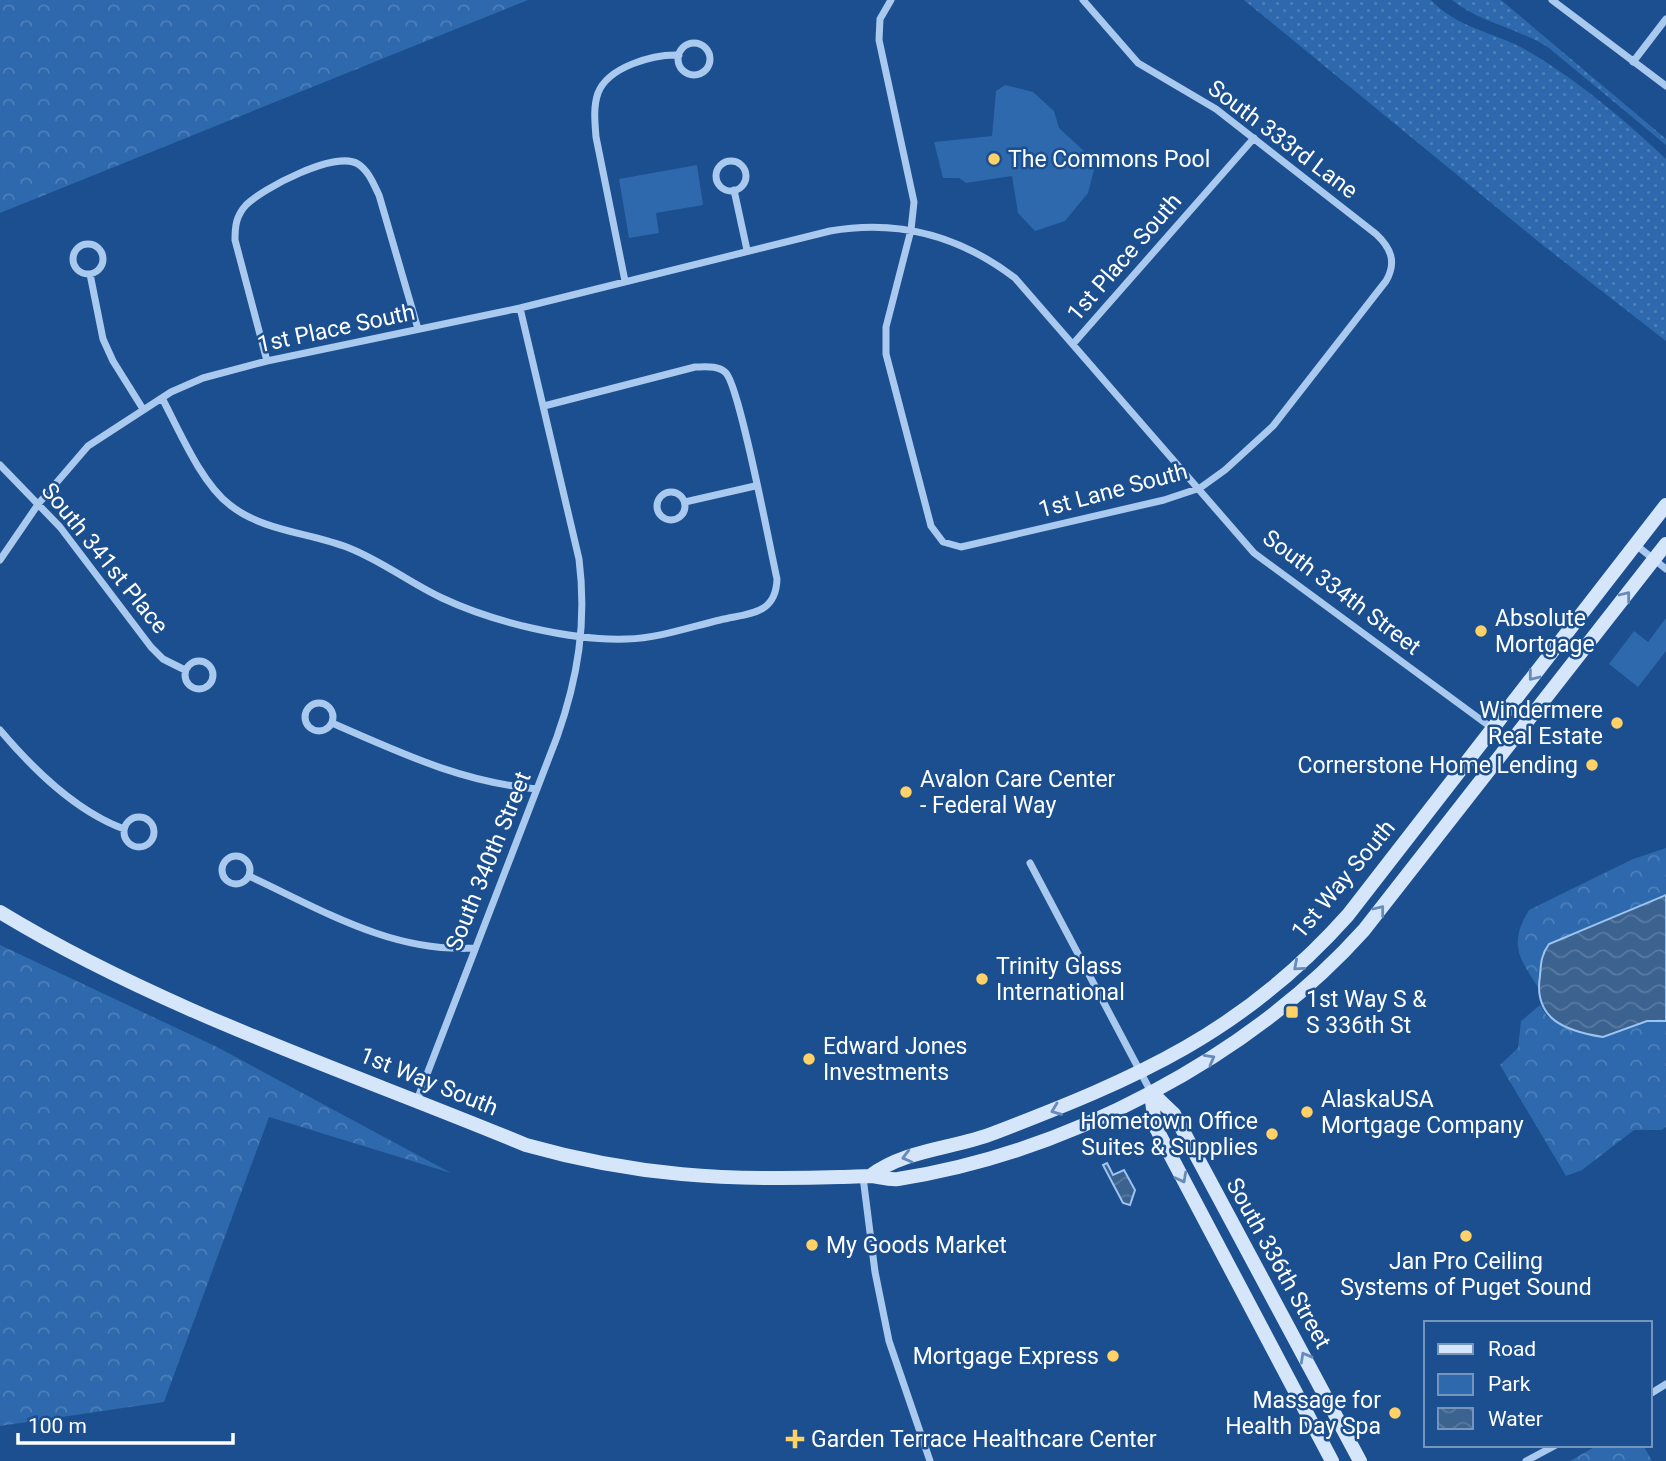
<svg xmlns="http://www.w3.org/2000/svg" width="1666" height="1461" font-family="Roboto,sans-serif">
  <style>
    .grass { fill: url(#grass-dots) }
    .forest { fill: url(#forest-crowns) }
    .green { fill: #2e69ad }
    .water { fill: url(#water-waves); stroke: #9cc4f0; stroke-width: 2 }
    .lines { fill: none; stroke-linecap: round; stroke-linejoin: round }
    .minor { stroke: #a9c9ee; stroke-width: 7 }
    .secondary { stroke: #d6e6fa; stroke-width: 14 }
    .oneway { stroke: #668bba }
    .poi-dot { fill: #ffd166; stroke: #1b4f8f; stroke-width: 2.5 }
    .labels { text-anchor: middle; stroke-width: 5; stroke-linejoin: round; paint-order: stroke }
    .street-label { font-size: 23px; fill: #fff; stroke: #1b4f8f }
    .poi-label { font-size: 23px; fill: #fff; stroke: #1b4f8f; text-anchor: start }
  </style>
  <defs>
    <pattern id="grass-dots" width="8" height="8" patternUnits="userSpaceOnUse" patternTransform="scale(1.75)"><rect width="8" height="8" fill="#2e69ad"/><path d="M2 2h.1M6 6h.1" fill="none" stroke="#4d80b9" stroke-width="1.8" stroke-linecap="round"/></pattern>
    <pattern id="forest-crowns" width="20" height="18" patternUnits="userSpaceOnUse" patternTransform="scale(1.75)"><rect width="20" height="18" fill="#2e69ad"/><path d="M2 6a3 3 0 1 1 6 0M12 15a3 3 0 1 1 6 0" fill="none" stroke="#4d80b9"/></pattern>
    <pattern id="water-waves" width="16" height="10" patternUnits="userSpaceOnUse" patternTransform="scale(1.75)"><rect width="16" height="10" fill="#3c6290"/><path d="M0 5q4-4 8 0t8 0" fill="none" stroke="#597aa1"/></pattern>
  </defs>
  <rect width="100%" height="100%" fill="#1b4f8f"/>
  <path class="grass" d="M 1244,0 L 1431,0 C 1457,28 1494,32 1526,50 C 1576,79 1624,119 1666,159 L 1666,341 L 1540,243 Z
    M 1452,0 L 1501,0 L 1666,139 L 1666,145 L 1549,48 C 1519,28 1480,23 1452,0 Z"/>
  <path class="forest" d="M 0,0 L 528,0 L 0,213 Z
    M 1666,848 L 1666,895 L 1561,939 L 1542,954 L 1538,987 C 1518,957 1509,943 1529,910 L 1633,859 Z
    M 0,945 L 217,1047 L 451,1173 L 269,1117 L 164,1402 L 0,1426 Z
    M 1540,1005 L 1547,1016 L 1554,1020 L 1606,1037 L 1647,1021 L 1666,1021 L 1666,1127 L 1662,1130 L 1634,1130 L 1582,1170 L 1566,1176 L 1500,1065 L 1518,1048 L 1521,1021 Z
    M 1598,1445 L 1643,1445 L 1652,1461 L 1570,1461 Z"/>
  <path class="green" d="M 1005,85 L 1033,92 L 1054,111 L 1059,128 L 1085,152 L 1094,170 L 1088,193 L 1065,221 L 1035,231 L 1018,213 L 1012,176 L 966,183 L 959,178 L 943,178 L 934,142 L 992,136 L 996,91 Z
    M 697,165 L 703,205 L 656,213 L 659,233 L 629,238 L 619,179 Z
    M 1666,618 L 1666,651 L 1638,687 L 1609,664 L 1634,631 L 1648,642 Z"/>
  <path class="water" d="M 1666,895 L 1666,1021 L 1647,1021 L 1603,1037 C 1565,1031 1533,1019 1540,976 C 1541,963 1541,955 1549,944 Z
    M 1107,1163 L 1113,1175 L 1124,1170 L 1135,1190 L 1130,1205 L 1123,1203 L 1103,1165 Z"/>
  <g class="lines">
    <path class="minor" d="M 891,0 L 880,19 L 879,40 L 914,202 L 911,230 L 886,327 L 886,354 L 931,526 L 943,542 L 961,547 L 1164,500 L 1200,488 L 1225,470 L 1273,426 L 1386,281 C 1397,262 1391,248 1376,234 L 1216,109 L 1138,63 L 1083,0
      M 1552,0 L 1666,86
      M678 59a16 16 0 1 1 32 0a16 16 0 1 1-32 0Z
      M 1633,62 L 1666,19
      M716 176a15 15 0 1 1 30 0a15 15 0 1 1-30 0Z
      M 734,190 L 747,250
      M73 259a15 15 0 1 1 30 0a15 15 0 1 1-30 0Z
      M 90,274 L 103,339 L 113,361 L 143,409
      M 625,281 L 596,137 C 595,123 593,107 598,93 C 608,67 653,54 679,55
      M 1073,344 L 1254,138
      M 267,361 L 235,240 C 235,226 236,216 246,205 C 263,188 336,150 358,164 C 369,171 374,185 379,195 L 418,329
      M 162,398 C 179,430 201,483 230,505 C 262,531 311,533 349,548 C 382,561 410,583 442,598 C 493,622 571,641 627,639 C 659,638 690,627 720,620 C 749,613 776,615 777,579 C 770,548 740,388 726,373 C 718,365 705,367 695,367 L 544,406
      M 0,465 L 60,527 L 151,647 L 163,659 L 185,670
      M657 506a14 14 0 1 1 28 0a14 14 0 1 1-28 0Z
      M 685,502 L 755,486
      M 1636,545 L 1666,569
      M 0,560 L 39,503 L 88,446 L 171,392 L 203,378 L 267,361 L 520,308 L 830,231 C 898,219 960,236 1015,278 L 1254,553 L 1492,728
      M185 675a14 14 0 1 1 28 0a14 14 0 1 1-28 0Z
      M305 717a14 14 0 1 1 28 0a14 14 0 1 1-28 0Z
      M 332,723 C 401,753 461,782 537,789
      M 0,730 C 33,769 75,811 124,829
      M124 832a15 15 0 1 1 30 0a15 15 0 1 1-30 0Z
      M222 870a14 14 0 1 1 28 0a14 14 0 1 1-28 0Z
      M 1030,863 L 1151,1092
      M 249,876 C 322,910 392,953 474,948
      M 417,1100 L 557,737 C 578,678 587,622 579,559 L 520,308
      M 863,1177 L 875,1272 L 889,1341 L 930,1461
      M 1650,1394 L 1666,1384
      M 1526,1461 L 1556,1445"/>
    <path class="secondary" d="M 0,912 C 163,1011 350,1072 526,1145 C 635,1176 728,1181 840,1177 C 850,1177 861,1176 872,1176 C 880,1177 889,1180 898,1179 C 1067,1153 1250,1057 1364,930 L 1666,544
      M 1151,1092 L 1174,1114 L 1360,1461
      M 1151,1092 L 1155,1126 L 1332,1461
      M 870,1176 C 906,1149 953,1149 994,1133 C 1137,1078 1243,1033 1348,915 L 1666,505"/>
  </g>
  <defs><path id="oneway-chevron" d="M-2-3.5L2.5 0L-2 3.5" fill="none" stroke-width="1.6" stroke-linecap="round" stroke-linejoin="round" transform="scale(1.75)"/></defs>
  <g class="oneway">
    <use href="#oneway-chevron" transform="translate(1626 596) rotate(-52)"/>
    <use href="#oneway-chevron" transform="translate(1533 676) rotate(128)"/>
    <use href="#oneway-chevron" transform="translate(1380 910) rotate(-52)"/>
    <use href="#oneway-chevron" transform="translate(1298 966) rotate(139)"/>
    <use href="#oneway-chevron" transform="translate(1210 1059) rotate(-29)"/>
    <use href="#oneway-chevron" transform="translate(1056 1110) rotate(159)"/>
    <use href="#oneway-chevron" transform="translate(907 1157) rotate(165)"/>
    <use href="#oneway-chevron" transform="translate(1182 1178) rotate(62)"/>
    <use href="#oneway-chevron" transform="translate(1305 1357) rotate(-119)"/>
  </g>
  <g class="poi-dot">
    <circle cx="994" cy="159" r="7"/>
    <circle cx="1481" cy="631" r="7"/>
    <circle cx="1617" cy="723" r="7"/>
    <circle cx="1592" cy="765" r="7"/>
    <circle cx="906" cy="792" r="7"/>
    <circle cx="982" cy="979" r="7"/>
    <rect x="1285" y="1005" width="14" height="14" rx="3.5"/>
    <circle cx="809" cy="1059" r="7"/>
    <circle cx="1307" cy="1112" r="7"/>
    <circle cx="1272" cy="1134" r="7"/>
    <circle cx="1466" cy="1236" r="7"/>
    <circle cx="812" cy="1245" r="7"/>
    <circle cx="1113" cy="1356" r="7"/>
    <circle cx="1395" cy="1413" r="7"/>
    <path d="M791.5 1428.5h7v7h7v7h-7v7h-7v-7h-7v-7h7z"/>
  </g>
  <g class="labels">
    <g class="street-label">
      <text transform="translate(1283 139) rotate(37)" y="8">South 333rd Lane</text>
      <text transform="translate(1124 257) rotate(-49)" y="8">1st Place South</text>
      <text transform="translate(336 328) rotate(-12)" y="8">1st Place South</text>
      <text transform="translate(1113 490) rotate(-15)" y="8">1st Lane South</text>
      <text transform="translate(105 558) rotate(51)" y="8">South 341st Place</text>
      <text transform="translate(1342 592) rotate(37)" y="8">South 334th Street</text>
      <text transform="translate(488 861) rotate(-68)" y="8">South 340th Street</text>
      <text transform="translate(1343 879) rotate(-50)" y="8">1st Way South</text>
      <text transform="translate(429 1081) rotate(22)" y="8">1st Way South</text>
      <text transform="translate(1279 1263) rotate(61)" y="8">South 336th Street</text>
    </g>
    <g class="poi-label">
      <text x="1008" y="167">The Commons Pool</text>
      <text x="1495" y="626">Absolute<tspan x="1495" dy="26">Mortgage</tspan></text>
      <text x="1603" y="718" text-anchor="end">Windermere<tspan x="1603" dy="26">Real Estate</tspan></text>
      <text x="1578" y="773" text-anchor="end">Cornerstone Home Lending</text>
      <text x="920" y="787">Avalon Care Center<tspan x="920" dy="26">- Federal Way</tspan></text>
      <text x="996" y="974">Trinity Glass<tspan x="996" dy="26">International</tspan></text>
      <text x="1306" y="1007">1st Way S &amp;<tspan x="1306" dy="26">S 336th St</tspan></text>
      <text x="823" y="1054">Edward Jones<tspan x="823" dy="26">Investments</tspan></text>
      <text x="1321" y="1107">AlaskaUSA<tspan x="1321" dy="26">Mortgage Company</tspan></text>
      <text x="1258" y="1129" text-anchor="end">Hometown Office<tspan x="1258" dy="26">Suites &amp; Supplies</tspan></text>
      <text x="826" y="1253">My Goods Market</text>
      <text x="1466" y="1269" text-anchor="middle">Jan Pro Ceiling<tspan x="1466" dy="26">Systems of Puget Sound</tspan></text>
      <text x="1099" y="1364" text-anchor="end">Mortgage Express</text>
      <text x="1381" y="1408" text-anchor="end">Massage for<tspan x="1381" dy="26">Health Day Spa</tspan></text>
      <text x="811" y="1447">Garden Terrace Healthcare Center</text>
    </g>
  </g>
  <rect x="1424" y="1321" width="228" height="126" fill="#1b4f8f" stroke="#7695bc" stroke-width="2"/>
  <rect x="1438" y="1344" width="35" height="10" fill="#d6e6fa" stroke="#7695bc" stroke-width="2"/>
  <text x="1488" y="1356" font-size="21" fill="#ffffff">Road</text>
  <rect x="1438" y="1374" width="35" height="21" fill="#2e69ad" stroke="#7695bc" stroke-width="2"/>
  <text x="1488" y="1391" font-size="21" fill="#ffffff">Park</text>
  <rect x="1438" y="1408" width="35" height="21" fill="url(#water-waves)" stroke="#7695bc" stroke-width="2"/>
  <text x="1488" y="1426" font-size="21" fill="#ffffff">Water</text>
  <path d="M18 1433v10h215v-10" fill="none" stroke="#ffffff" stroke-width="3.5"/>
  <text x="28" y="1433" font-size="21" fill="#ffffff" stroke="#1b4f8f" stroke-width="5" paint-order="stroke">100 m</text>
</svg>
